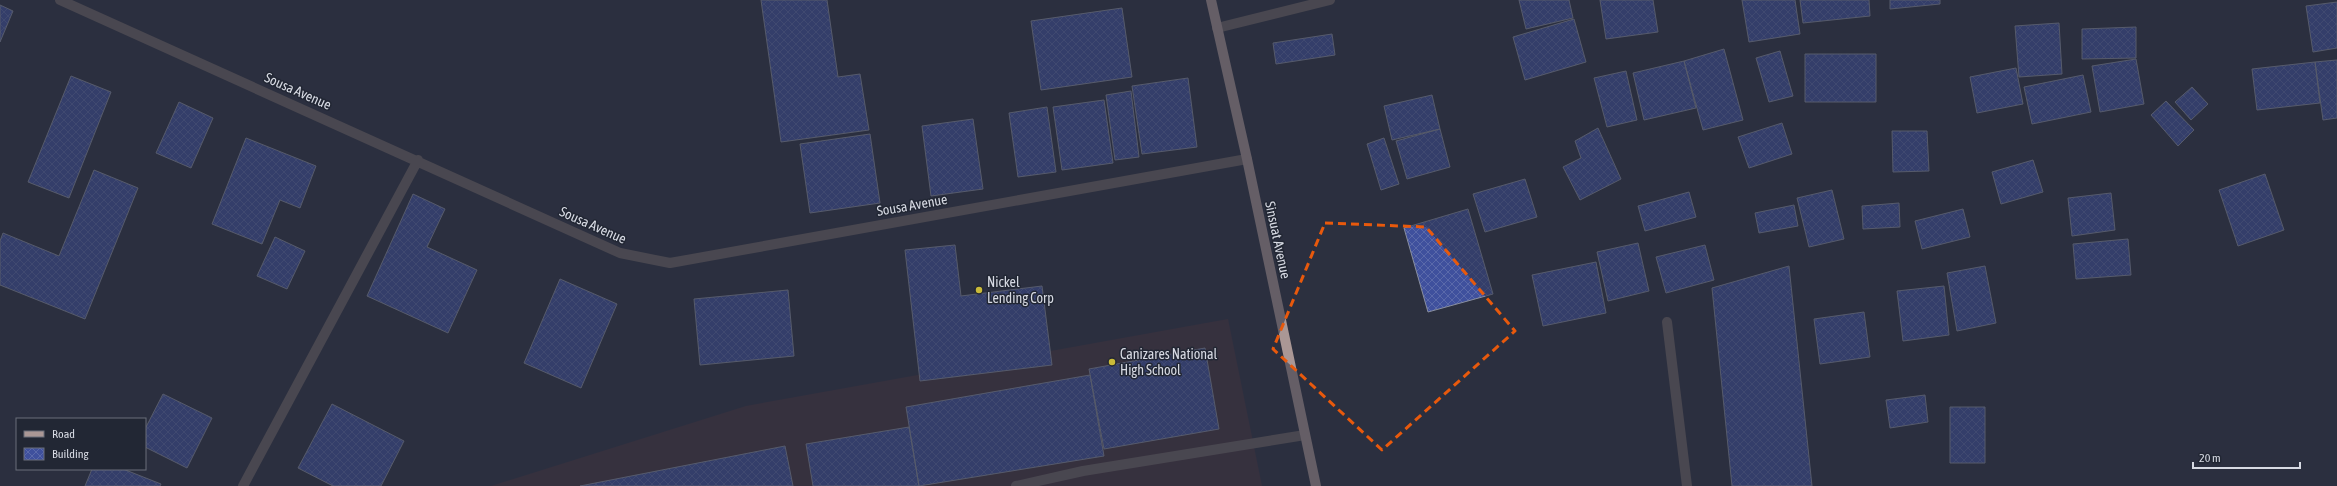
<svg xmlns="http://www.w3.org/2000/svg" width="2337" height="486" font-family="'Asap Condensed',sans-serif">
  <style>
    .education { fill: #44333d }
    .building { fill: url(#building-cross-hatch); stroke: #898fa0 }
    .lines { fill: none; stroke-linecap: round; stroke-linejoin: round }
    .minor { stroke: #6e6564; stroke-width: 10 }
    .major { stroke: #aa9795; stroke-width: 10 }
    .marked { fill: none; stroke: #e8590c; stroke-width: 3; stroke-dasharray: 8 5; stroke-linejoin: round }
    .poi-dot { fill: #caba39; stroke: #222734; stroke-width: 1.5 }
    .labels { text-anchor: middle; stroke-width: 3; stroke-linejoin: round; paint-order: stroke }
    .street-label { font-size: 14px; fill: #d7dae3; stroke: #222734 }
    .poi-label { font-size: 14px; fill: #d7dae3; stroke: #222734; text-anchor: start }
  </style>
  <defs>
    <pattern id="building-cross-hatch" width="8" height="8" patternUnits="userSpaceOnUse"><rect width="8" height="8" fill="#3f509d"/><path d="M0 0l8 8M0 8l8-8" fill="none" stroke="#5a69aa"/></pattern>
  </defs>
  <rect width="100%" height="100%" fill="#2c303f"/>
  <path class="education" d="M 1228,319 L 1262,486 L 491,486 L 746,406 Z"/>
  <path class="building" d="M 761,0 L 827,0 L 838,77 L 860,74 L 869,130 L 781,142 Z
    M 1519,0 L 1569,0 L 1573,18 L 1526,29 Z
    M 1600,0 L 1653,0 L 1658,32 L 1606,39 Z
    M 1742,0 L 1795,0 L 1800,34 L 1749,42 Z
    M 1800,0 L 1869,0 L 1870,16 L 1803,23 Z
    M 1890,0 L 1940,0 L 1940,4 L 1890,9 Z
    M 2337,2 L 2337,48 L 2313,52 L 2306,6 Z
    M 0,5 L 13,11 L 0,42 Z
    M 1122,8 L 1132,77 L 1041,90 L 1031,21 Z
    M 1574,19 L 1586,62 L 1525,80 L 1513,37 Z
    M 2059,23 L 2062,74 L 2019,77 L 2015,26 Z
    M 2136,27 L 2136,58 L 2082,59 L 2082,29 Z
    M 1332,34 L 1335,55 L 1276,64 L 1273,43 Z
    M 1724,49 L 1743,120 L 1703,130 L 1684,61 Z
    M 1780,51 L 1793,96 L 1769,102 L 1756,58 Z
    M 1805,54 L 1876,54 L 1876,102 L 1805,102 Z
    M 2136,59 L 2144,104 L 2100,112 L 2092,66 Z
    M 2337,60 L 2337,118 L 2323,120 L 2315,62 Z
    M 1684,61 L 1696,108 L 1644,120 L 1633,73 Z
    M 2315,62 L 2320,103 L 2257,110 L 2252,69 Z
    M 2016,68 L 2023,104 L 1977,113 L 1970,77 Z
    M 1626,71 L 1637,120 L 1607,127 L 1594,78 Z
    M 2083,75 L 2091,112 L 2032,124 L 2024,87 Z
    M 71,76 L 111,92 L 69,198 L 28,182 Z
    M 1188,78 L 1197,147 L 1142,154 L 1132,86 Z
    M 2192,87 L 2208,104 L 2191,120 L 2175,102 Z
    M 1131,91 L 1139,157 L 1115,160 L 1106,95 Z
    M 1432,95 L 1440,129 L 1392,140 L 1384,106 Z
    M 1104,100 L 1113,163 L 1062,170 L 1053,107 Z
    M 2166,101 L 2194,130 L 2178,146 L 2151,115 Z
    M 179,102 L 213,118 L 191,168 L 156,153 Z
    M 1047,107 L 1056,172 L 1018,177 L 1009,113 Z
    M 973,119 L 983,189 L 931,196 L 922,126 Z
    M 1782,123 L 1792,154 L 1749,168 L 1738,137 Z
    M 1598,128 L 1621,179 L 1580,200 L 1563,167 L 1581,158 L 1575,141 Z
    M 1440,129 L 1450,167 L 1407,179 L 1396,141 Z
    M 1892,131 L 1927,131 L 1929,171 L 1893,172 Z
    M 870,134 L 880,203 L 810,213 L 800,144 Z
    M 246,138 L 316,166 L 300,208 L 280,200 L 262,244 L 212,224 Z
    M 1384,138 L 1399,184 L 1381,190 L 1367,144 Z
    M 2033,160 L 2043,192 L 2001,204 L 1992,172 Z
    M 94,170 L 138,188 L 85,319 L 0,285 L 0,241 L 3,233 L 59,256 Z
    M 2265,174 L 2284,230 L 2238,246 L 2219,190 Z
    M 1525,179 L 1537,217 L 1485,232 L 1473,194 Z
    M 1832,190 L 1844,239 L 1809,247 L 1797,198 Z
    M 1689,192 L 1696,217 L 1645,231 L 1638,206 Z
    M 2111,193 L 2115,230 L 2072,236 L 2068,198 Z
    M 413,194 L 445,209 L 427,247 L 477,270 L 448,333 L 367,296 Z
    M 1899,203 L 1900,227 L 1863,229 L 1862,206 Z
    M 1794,205 L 1798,226 L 1759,233 L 1755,213 Z
    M 1468,209 L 1493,294 L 1428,312 L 1404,228 Z
    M 1963,209 L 1970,237 L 1922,249 L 1915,221 Z
    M 275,237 L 305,251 L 287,289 L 257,276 Z
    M 2128,239 L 2131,275 L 2076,279 L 2073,244 Z
    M 1638,243 L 1649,291 L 1608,301 L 1597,252 Z
    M 955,245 L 961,296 L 1042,286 L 1052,365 L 920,381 L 905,250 Z
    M 1705,245 L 1714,280 L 1666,293 L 1656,257 Z
    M 1596,262 L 1606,313 L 1543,326 L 1532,275 Z
    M 1789,266 L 1812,486 L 1732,486 L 1712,288 Z
    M 1985,266 L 1996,323 L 1957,331 L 1947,273 Z
    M 560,279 L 617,304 L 581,388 L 524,363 Z
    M 1944,286 L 1949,335 L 1903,341 L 1897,291 Z
    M 788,290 L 794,356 L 700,365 L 694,299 Z
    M 1864,312 L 1870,357 L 1820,364 L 1814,319 Z
    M 1205,348 L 1219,429 L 1104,449 L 1089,369 Z
    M 1090,375 L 1104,456 L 919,486 L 906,407 Z
    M 163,394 L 212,418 L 187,468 L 145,447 L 145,429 Z
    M 1925,395 L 1928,422 L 1890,428 L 1886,400 Z
    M 332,404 L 404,441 L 381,486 L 333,486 L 298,468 Z
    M 1950,407 L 1985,407 L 1985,463 L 1950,463 Z
    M 909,427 L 919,486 L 813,486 L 806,444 Z
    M 785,446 L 793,486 L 580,486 Z
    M 92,469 L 123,469 L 161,484 L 160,486 L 85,486 Z"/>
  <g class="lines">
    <path class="minor" d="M 60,0 L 620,253 L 670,263 L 1247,159
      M 1217,28 L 1330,0
      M 1667,322 L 1687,486
      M 243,486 L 418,160
      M 1016,486 L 1083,471 L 1305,435"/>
    <path class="major" d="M 1211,0 L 1247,159 L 1316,486"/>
  </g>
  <path d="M0 0H2337V486H0ZM 1325,223 L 1426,227 L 1515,331 L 1382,450 L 1273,349 Z" fill="#2c303f" fill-opacity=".55" fill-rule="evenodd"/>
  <path class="marked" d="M 1325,223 L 1426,227 L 1515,331 L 1382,450 L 1273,349 Z"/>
  <g class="poi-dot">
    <circle cx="979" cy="290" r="4"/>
    <circle cx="1112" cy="362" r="4"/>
  </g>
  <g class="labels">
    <g class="street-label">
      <text transform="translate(298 91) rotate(24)" y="5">Sousa Avenue</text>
      <text transform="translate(912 205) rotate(-10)" y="5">Sousa Avenue</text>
      <text transform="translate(593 225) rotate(24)" y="5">Sousa Avenue</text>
      <text transform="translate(1278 240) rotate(78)" y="5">Sinsuat Avenue</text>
    </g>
    <g class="poi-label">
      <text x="987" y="287">Nickel<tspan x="987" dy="16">Lending Corp</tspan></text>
      <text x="1120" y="359">Canizares National<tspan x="1120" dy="16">High School</tspan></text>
    </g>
  </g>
  <rect x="16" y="418" width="130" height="52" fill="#222734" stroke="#6a6f7a"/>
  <rect x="24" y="431" width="20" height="6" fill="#aa9795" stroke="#6a6f7a"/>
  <text x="52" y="438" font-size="12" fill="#d7dae3">Road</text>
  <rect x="24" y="448" width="20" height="12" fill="url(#building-cross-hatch)" stroke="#6a6f7a"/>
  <text x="52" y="458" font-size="12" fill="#d7dae3">Building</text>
  <path d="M2193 462v6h107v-6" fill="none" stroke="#d7dae3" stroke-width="2"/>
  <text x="2199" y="462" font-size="12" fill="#d7dae3" stroke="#222734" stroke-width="3" paint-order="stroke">20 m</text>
</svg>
